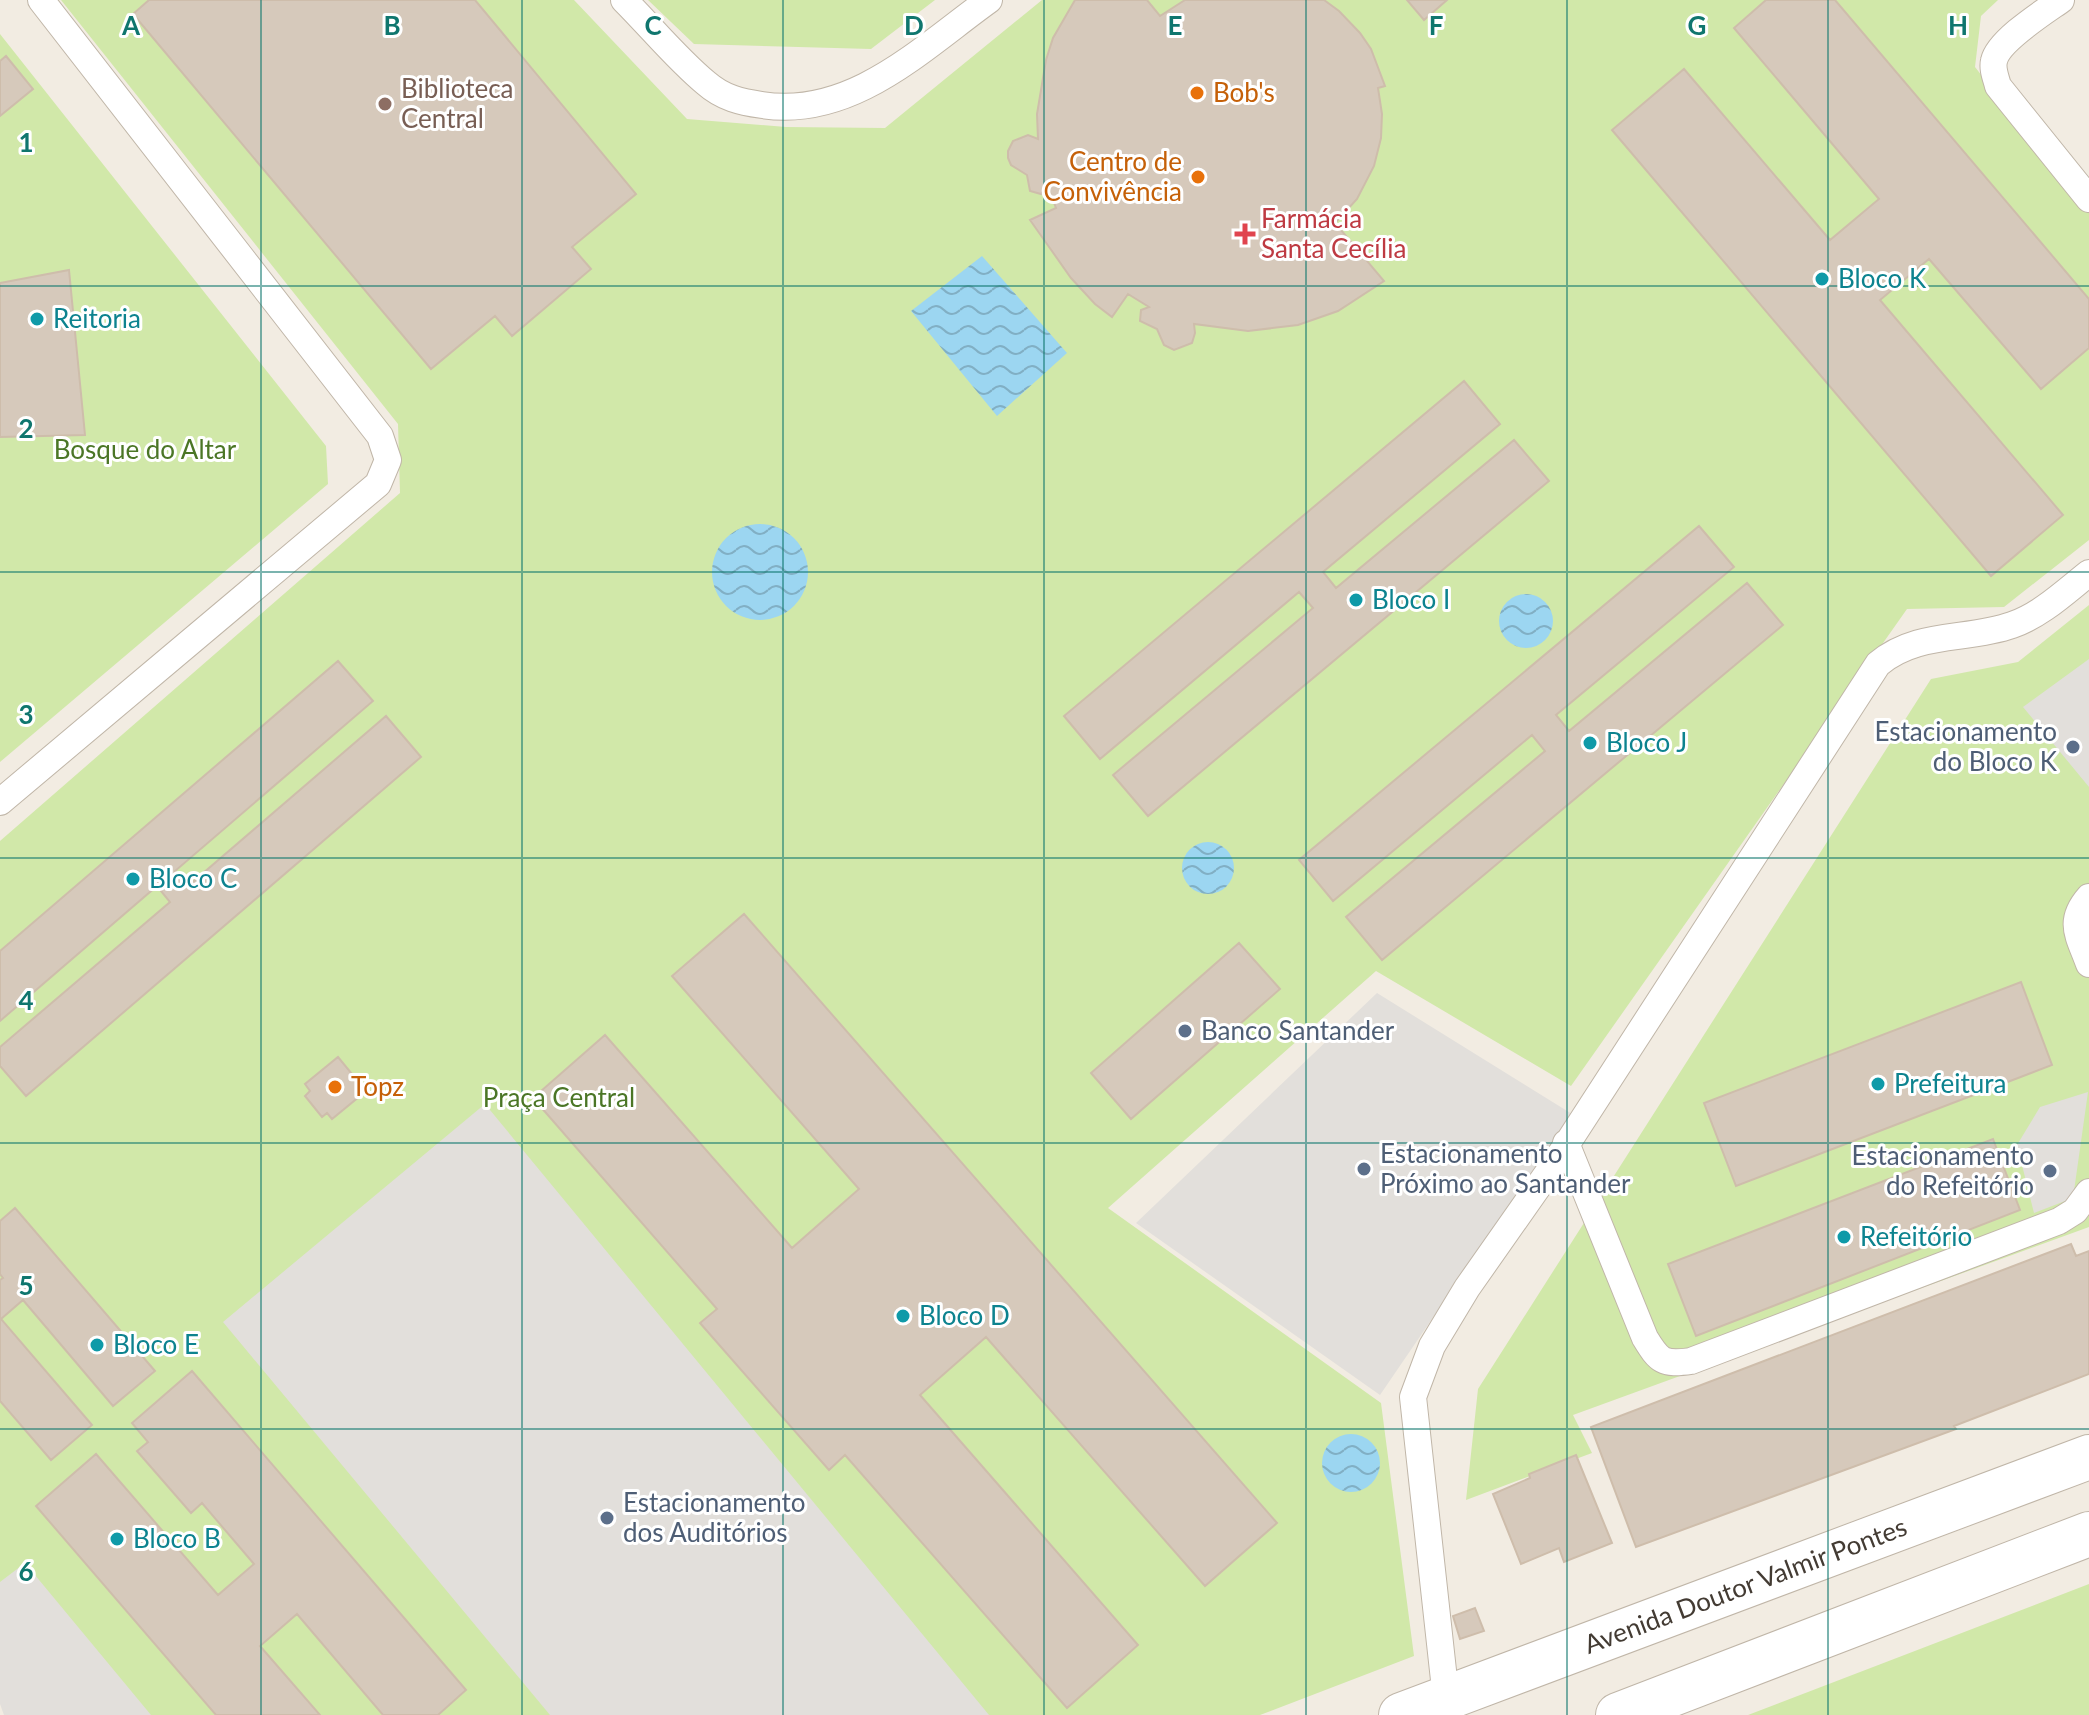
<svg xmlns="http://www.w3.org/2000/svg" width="2089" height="1715" font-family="Lato,sans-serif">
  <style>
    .green { fill: #d1e8a9 }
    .parking { fill: #e2dfdb }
    .water { fill: url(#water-waves) }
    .building { fill: #d6c9bb; stroke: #cebdab; stroke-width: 2 }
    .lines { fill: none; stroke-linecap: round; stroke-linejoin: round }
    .service-casing { stroke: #c0b6a8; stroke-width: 28 }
    .tertiary-casing { stroke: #c0b6a8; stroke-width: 46 }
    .service { stroke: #fff; stroke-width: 26 }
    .tertiary { stroke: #fff; stroke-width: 44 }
    .grid { fill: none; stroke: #0f766e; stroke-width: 2; stroke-opacity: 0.55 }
    .food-dot { fill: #e8710a; stroke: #fff; stroke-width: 3 }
    .education-dot { fill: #8d6e63; stroke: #fff; stroke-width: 3 }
    .health-dot { fill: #e0444e; stroke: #fff; stroke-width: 3 }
    .culture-dot { fill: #0f9aa8; stroke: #fff; stroke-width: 3 }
    .service-dot { fill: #5c6f8a; stroke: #fff; stroke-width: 3 }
    .labels { text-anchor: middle; stroke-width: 6; stroke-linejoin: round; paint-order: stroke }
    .education-label { font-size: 26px; fill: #785e54; stroke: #fff; text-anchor: start }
    .food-label { font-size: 26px; fill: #c56008; stroke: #fff; text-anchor: start }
    .health-label { font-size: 26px; fill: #be3a42; stroke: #fff; text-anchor: start }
    .culture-label { font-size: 26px; fill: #0d838f; stroke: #fff; text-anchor: start }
    .park-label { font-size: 26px; fill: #4b7626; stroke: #fff }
    .service-label { font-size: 26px; fill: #4e5e75; stroke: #fff; text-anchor: start }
    .street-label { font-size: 26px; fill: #433b33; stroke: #fff }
    .grid-label { font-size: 26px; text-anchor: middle; font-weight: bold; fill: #0f766e; stroke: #fff; stroke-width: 6; stroke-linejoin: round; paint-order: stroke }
  </style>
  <defs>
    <pattern id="water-waves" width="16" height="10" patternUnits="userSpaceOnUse" patternTransform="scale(2)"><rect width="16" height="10" fill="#9cd6f1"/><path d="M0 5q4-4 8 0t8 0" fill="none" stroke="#81afc4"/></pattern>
  </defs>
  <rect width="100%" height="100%" fill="#f2ece2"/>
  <path class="green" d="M 61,0 L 574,0 L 687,119 L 786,127 L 885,128 L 1042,0 L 1998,0 L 1981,16 L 1975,67 L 2089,213 L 2089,540 L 2004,607 L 1907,609 L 1571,1086 L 1376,971 L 1108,1208 L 1381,1403 L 1414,1656 L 1260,1715 L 24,1715 L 0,1620 L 0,841 L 400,493 L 398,424 Z
    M 648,0 L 935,0 L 871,49 L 694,44 Z
    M 0,34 L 326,446 L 328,484 L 0,762 Z
    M 2089,605 L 2089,1227 L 1573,1415 L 1592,1453 L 1466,1500 L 1478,1389 L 1931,679 L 2018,662 Z
    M 2089,1584 L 2089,1715 L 1748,1715 Z"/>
  <path class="parking" d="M 2089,659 L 2089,787 L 2023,707 Z
    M 1377,993 L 1572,1114 L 1380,1395 L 1136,1223 Z
    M 2088,1092 L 2073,1198 L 2034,1213 L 2017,1145 L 2040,1107 Z
    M 485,1104 L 989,1715 L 550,1715 L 223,1322 Z
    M 25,1563 L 151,1715 L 4,1715 L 0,1704 L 0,1582 Z"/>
  <path class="water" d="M 982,256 L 1067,353 L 997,416 L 911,311 Z
    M712 572a48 48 0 1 1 96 0a48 48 0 1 1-96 0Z
    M1499 621a27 27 0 1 1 54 0a27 27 0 1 1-54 0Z
    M1182 868a26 26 0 1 1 52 0a26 26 0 1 1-52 0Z
    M1322 1463a29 29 0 1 1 58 0a29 29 0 1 1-58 0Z"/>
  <path class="building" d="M 149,0 L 475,0 L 636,194 L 572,247 L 591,269 L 512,336 L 495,316 L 431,369 L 133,14 Z
    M 1075,0 L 1147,0 L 1160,16 L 1185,0 L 1324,0 L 1339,11 L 1360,33 L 1371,49 L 1385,86 L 1378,88 L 1382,114 L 1381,138 L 1374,166 L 1357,199 L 1335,223 L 1384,281 L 1338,311 L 1298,325 L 1248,331 L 1194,324 L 1195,333 L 1192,343 L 1174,350 L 1164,345 L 1157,329 L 1140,321 L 1141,310 L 1149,307 L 1128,294 L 1112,317 L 1095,304 L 1071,278 L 1030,220 L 1056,208 L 1047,185 L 1041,194 L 1030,191 L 1027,175 L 1011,165 L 1008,158 L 1008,151 L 1013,141 L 1028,135 L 1038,139 L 1037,114 L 1046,60 L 1053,38 Z
    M 1407,0 L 1447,0 L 1424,20 Z
    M 1766,0 L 1835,0 L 2089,299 L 2089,348 L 2041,389 L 1929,259 L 1880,300 L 2063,515 L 1991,576 L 1612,130 L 1684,69 L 1830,240 L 1879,199 L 1734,28 Z
    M 6,56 L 33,89 L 0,116 L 0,61 Z
    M 69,270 L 85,435 L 0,437 L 0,283 Z
    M 1464,381 L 1500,424 L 1323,572 L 1336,588 L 1514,440 L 1549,481 L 1148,816 L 1113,775 L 1313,608 L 1299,592 L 1100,759 L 1064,716 Z
    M 1699,526 L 1734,567 L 1556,715 L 1569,731 L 1747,583 L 1783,625 L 1382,960 L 1346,917 L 1545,751 L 1532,735 L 1333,901 L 1299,860 Z
    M 338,661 L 373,701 L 175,871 L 188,886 L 386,716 L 421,757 L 26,1096 L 0,1066 L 0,1047 L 170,902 L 157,886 L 0,1021 L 0,951 Z
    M 744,914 L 1277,1523 L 1205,1586 L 986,1337 L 920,1395 L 1138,1645 L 1067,1708 L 845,1455 L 829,1470 L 700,1323 L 717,1309 L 533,1098 L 605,1035 L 792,1248 L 859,1189 L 672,976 Z
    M 1239,943 L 1280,989 L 1131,1119 L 1091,1073 Z
    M 2021,982 L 2052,1065 L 1736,1186 L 1704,1103 Z
    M 338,1057 L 366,1091 L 332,1119 L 327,1113 L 322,1117 L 305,1096 L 310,1091 L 305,1084 Z
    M 1993,1139 L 2020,1210 L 1696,1336 L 1668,1264 Z
    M 15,1208 L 155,1371 L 113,1406 L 23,1300 L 1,1319 L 92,1425 L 51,1460 L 0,1401 L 0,1280 L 3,1278 L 0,1274 L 0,1221 Z
    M 2071,1244 L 2076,1256 L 2089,1251 L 2089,1374 L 1954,1426 L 1956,1429 L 1636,1547 L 1591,1427 Z
    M 192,1371 L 466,1690 L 438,1715 L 383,1715 L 297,1614 L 260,1646 L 320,1715 L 216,1715 L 36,1506 L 96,1454 L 218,1595 L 254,1564 L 202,1503 L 191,1513 L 137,1451 L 148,1442 L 132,1423 Z
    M 1576,1455 L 1612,1543 L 1564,1562 L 1559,1548 L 1521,1564 L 1493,1494 L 1530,1478 L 1529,1474 Z
    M 1475,1608 L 1484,1631 L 1460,1639 L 1453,1616 Z"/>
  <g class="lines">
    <g class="service-casing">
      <path id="service" d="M 624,0 C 651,27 677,59 706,83 C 723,98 741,102 762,105 C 852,119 922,48 989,0
        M 2061,0 C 2044,12 1998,41 1994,61 C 1992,69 1996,78 1998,86 L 2089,199
        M 0,802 L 378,484 L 388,460 L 380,436 L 41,0
        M 2089,897 C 2067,922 2079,936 2089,964
        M 1566,1143 L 1645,1338 C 1659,1361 1663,1365 1691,1361 L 2059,1221 L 2075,1211 L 2089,1192
        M 1446,1698 L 1413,1397 L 1432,1346 L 1467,1288 L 1554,1164 L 1878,664 C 1917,631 1967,641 2012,625 C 2041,615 2065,592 2089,573"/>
    </g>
    <g class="tertiary-casing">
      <g id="tertiary">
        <path id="s1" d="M 1401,1715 L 2089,1457"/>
        <path d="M 1618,1715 L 2089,1534"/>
      </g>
    </g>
    <use href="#service" class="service"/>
    <use href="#tertiary" class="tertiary"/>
  </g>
  <path class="grid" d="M 261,0 L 261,1715M 522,0 L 522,1715M 783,0 L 783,1715M 1044,0 L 1044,1715M 1306,0 L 1306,1715M 1567,0 L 1567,1715M 1828,0 L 1828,1715M 0,286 L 2089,286M 0,572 L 2089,572M 0,858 L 2089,858M 0,1143 L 2089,1143M 0,1429 L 2089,1429"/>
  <g class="food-dot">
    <circle cx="1197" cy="93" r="8"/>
    <circle cx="1198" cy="177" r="8"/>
    <circle cx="335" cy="1087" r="8"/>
  </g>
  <circle class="education-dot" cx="385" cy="104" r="8"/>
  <path class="health-dot" d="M1241 222h8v8h8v8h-8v8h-8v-8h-8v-8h8z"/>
  <g class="culture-dot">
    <circle cx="1822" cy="279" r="8"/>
    <circle cx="37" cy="319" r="8"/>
    <circle cx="1356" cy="600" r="8"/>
    <circle cx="1590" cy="743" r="8"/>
    <circle cx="133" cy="879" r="8"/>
    <circle cx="1878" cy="1084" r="8"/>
    <circle cx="1844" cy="1237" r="8"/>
    <circle cx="903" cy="1316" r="8"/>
    <circle cx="97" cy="1345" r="8"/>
    <circle cx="117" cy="1539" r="8"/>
  </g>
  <g class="service-dot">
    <circle cx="2073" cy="747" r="8"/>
    <circle cx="1185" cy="1031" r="8"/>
    <circle cx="1364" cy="1169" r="8"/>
    <circle cx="2050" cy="1171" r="8"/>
    <circle cx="607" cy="1518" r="8"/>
  </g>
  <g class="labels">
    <g class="education-label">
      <text x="401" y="98">Biblioteca<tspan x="401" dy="30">Central</tspan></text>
    </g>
    <g class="food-label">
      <text x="1213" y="102">Bob's</text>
      <text x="1182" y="171" text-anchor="end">Centro de<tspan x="1182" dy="30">Convivência</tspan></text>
      <text x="351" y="1096">Topz</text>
    </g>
    <g class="health-label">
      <text x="1261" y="228">Farmácia<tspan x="1261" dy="30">Santa Cecília</tspan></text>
    </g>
    <g class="culture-label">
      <text x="1838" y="288">Bloco K</text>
      <text x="53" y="328">Reitoria</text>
      <text x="1372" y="609">Bloco I</text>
      <text x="1606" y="752">Bloco J</text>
      <text x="149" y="888">Bloco C</text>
      <text x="1894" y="1093">Prefeitura</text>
      <text x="1860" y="1246">Refeitório</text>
      <text x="919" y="1325">Bloco D</text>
      <text x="113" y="1354">Bloco E</text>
      <text x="133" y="1548">Bloco B</text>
    </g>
    <g class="park-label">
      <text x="145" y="459">Bosque do Altar</text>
      <text x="559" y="1107">Praça Central</text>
    </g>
    <g class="service-label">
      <text x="2057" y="741" text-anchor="end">Estacionamento<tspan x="2057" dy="30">do Bloco K</tspan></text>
      <text x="1201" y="1040">Banco Santander</text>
      <text x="1380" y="1163">Estacionamento<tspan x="1380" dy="30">Próximo ao Santander</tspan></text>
      <text x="2034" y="1165" text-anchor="end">Estacionamento<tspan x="2034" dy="30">do Refeitório</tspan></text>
      <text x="623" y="1512">Estacionamento<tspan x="623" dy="30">dos Auditórios</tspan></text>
    </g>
    <g class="street-label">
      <text dy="9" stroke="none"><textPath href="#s1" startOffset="368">Avenida Doutor Valmir Pontes</textPath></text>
    </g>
  </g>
  <g class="grid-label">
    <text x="131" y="35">A</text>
    <text x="392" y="35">B</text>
    <text x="653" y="35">C</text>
    <text x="914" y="35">D</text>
    <text x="1175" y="35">E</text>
    <text x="1436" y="35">F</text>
    <text x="1697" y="35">G</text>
    <text x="1958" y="35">H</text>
    <text x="26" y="152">1</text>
    <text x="26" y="438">2</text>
    <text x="26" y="724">3</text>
    <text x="26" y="1010">4</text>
    <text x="26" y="1295">5</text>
    <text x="26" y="1581">6</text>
  </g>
</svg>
